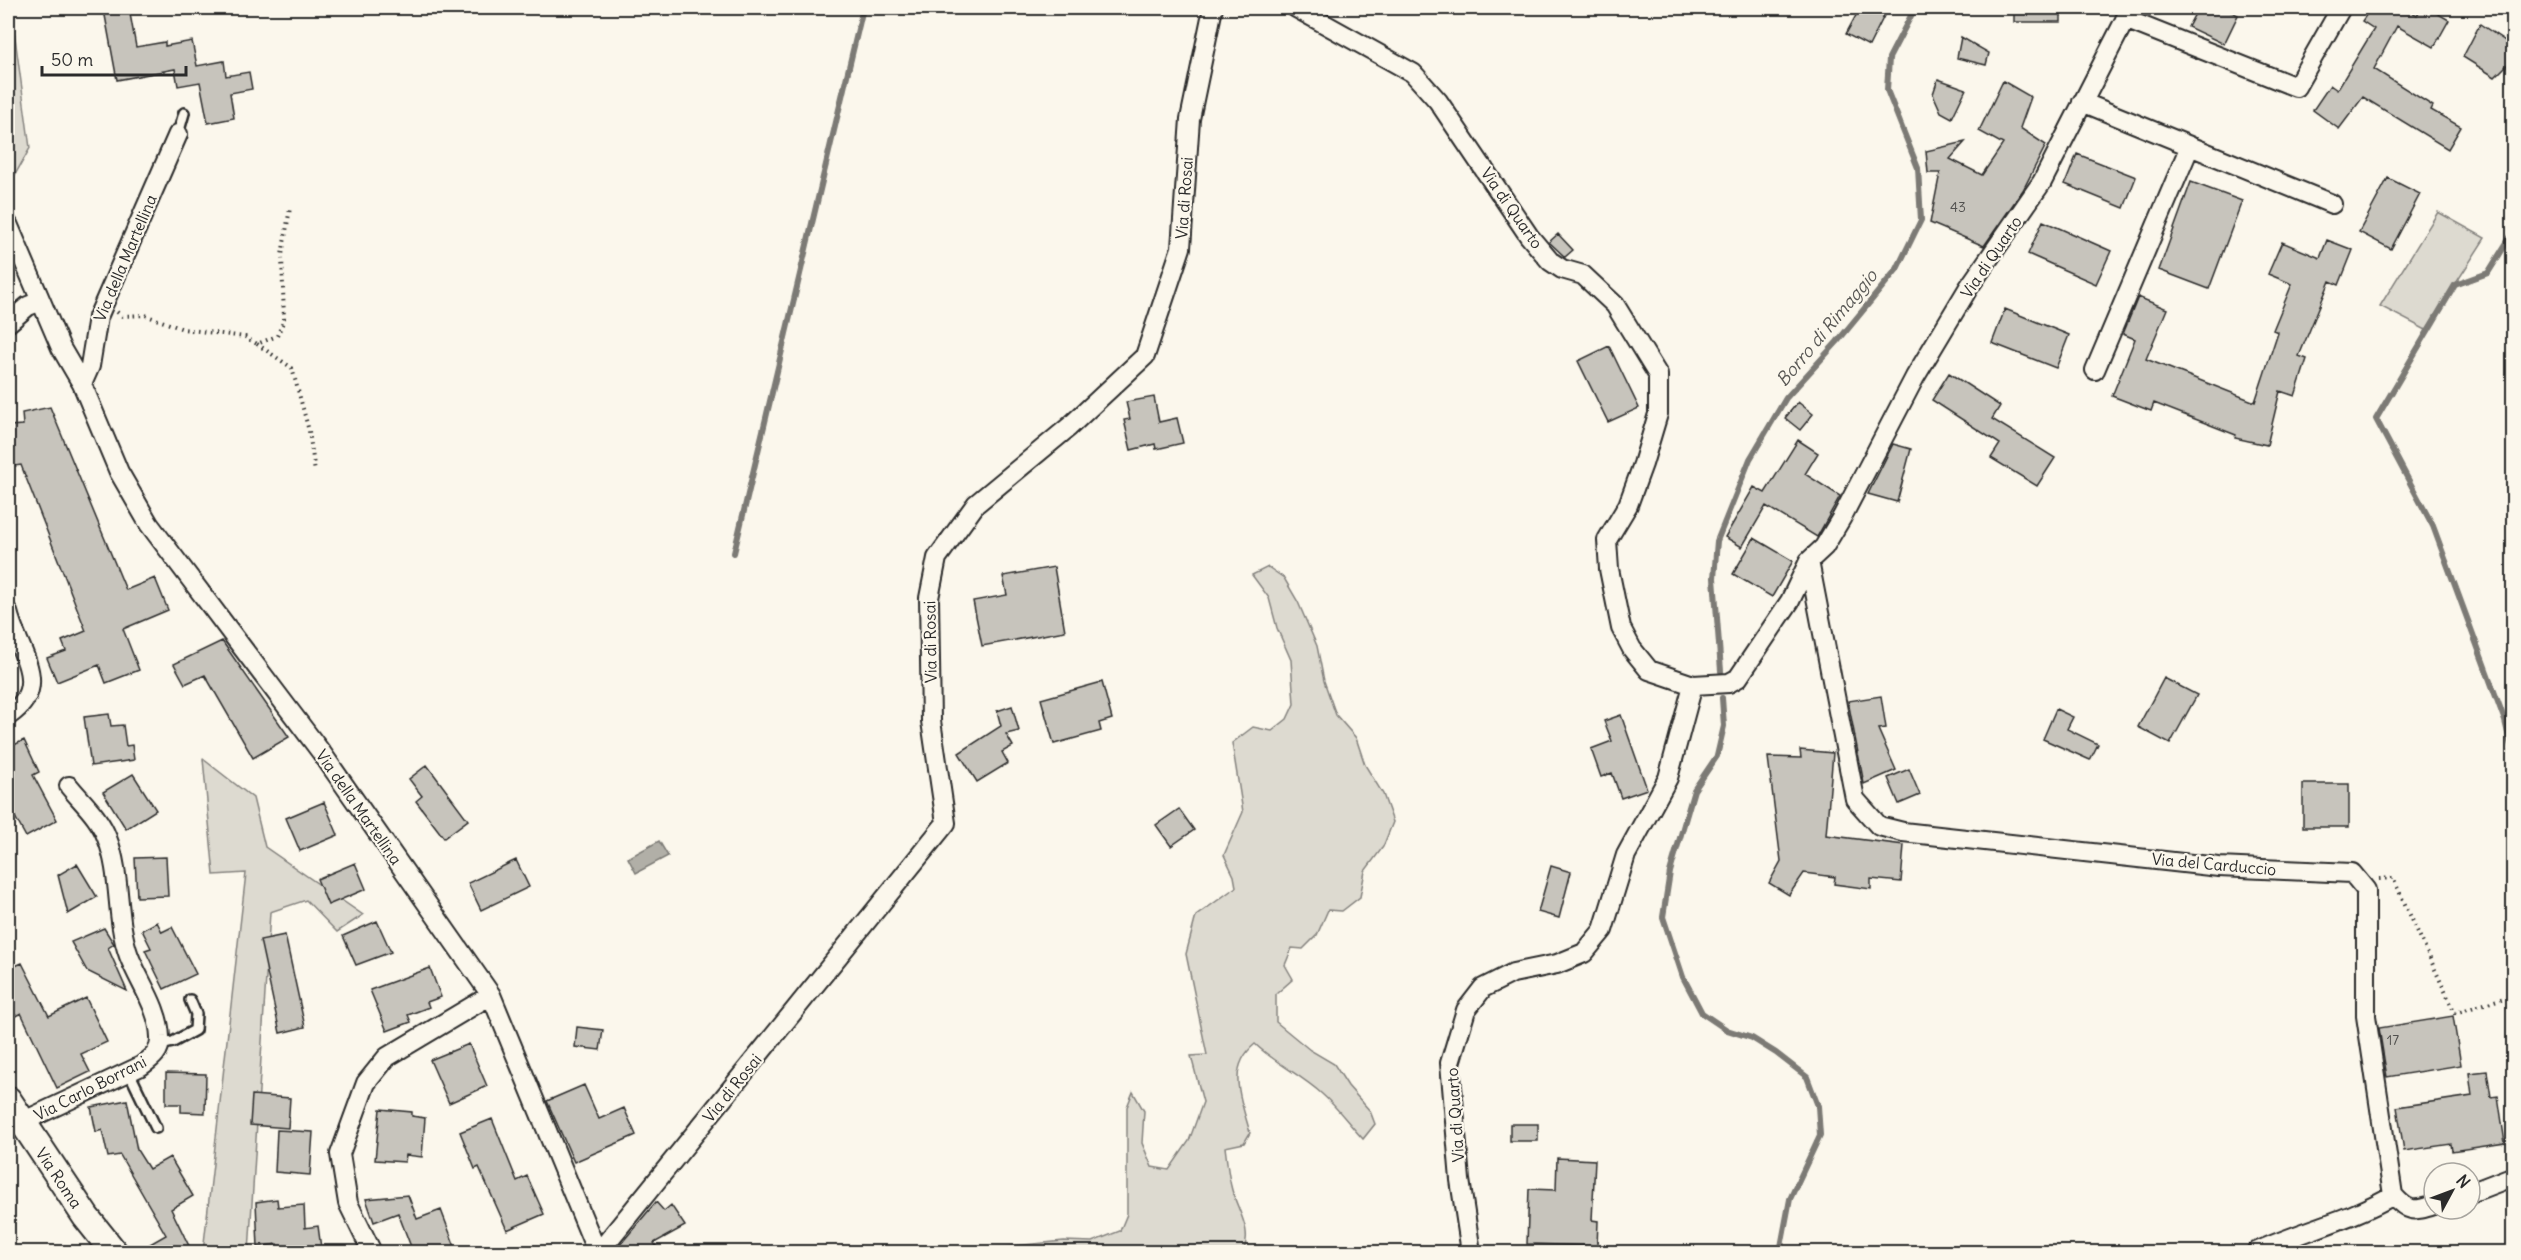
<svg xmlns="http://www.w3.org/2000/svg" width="2521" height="1260" font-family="Delius,sans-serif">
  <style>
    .green { fill: #dddad0; stroke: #84827e; stroke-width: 1.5 }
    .water { fill: #b1afa7; stroke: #7b7a75; stroke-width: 1.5 }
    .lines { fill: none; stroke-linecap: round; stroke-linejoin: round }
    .stream { stroke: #7b7a75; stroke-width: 6 }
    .building { fill: #c7c4bc; stroke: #2b2b2b; stroke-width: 1.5 }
    .lane-casing { stroke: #2b2b2b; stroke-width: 14 }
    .street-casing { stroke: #2b2b2b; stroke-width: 22 }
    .secondary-casing { stroke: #2b2b2b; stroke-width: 30 }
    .path { stroke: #2b2b2b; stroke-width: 4; stroke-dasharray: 1.5 4.5; stroke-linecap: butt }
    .lane { stroke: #fbf7ec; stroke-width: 9 }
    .street { stroke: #fbf7ec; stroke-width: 18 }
    .secondary { stroke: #fbf7ec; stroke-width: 26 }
    .labels { text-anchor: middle; stroke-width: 4.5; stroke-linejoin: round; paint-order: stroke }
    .number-label { font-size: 14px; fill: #52514f }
    .street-label { font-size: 16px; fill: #2b2b2b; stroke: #fbf7ec }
    .water-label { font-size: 18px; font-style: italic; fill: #5a5956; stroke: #fbf7ec }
  </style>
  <rect width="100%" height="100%" fill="#fbf7ec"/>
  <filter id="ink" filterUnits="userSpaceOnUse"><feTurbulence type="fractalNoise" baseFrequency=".0167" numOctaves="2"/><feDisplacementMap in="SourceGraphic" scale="12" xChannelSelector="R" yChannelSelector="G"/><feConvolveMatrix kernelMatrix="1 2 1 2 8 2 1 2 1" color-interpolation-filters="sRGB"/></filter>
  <g filter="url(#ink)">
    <path class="green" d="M 8,8 L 11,8 L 30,148 L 12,180 L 8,143 Z
      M 2438,212 L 2485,238 L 2426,330 L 2380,306 Z
      M 1268,567 L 1284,578 L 1298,602 L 1317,646 L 1324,681 L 1336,715 L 1356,738 L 1365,765 L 1383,794 L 1393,822 L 1383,847 L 1365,871 L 1360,897 L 1342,911 L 1328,910 L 1317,935 L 1303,949 L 1292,948 L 1285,965 L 1293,979 L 1276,994 L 1276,1022 L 1310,1050 L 1334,1064 L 1348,1086 L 1370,1111 L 1375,1124 L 1363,1139 C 1349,1124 1337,1107 1322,1094 C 1301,1075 1275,1063 1255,1044 C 1225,1069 1242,1101 1250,1133 L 1244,1143 L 1225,1147 C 1227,1161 1228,1176 1232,1190 C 1238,1212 1253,1230 1243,1252 L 993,1252 L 995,1248 L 1064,1241 L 1092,1242 L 1120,1231 L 1127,1214 L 1127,1107 L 1133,1092 L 1144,1111 L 1142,1143 L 1152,1167 L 1169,1170 L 1189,1141 L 1203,1102 L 1191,1056 L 1207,1055 L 1186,954 L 1196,916 L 1236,887 L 1234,876 L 1224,855 L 1243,812 L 1232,743 L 1253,727 L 1272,731 L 1287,719 L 1294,704 L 1291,660 L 1277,628 L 1269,598 L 1252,575 Z
      M 203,759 L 253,798 L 265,847 L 363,915 L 337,932 L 306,900 L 270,912 L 249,1252 L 203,1252 L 246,873 L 214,875 Z"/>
    <path class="water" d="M 659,841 L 668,856 L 636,873 L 628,858 Z"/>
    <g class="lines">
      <path class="stream" d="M 2514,231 L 2488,273 L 2455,285 L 2376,419 L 2433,526 L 2505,721 L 2514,758
        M 734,553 L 863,8
        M 1721,671 L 1714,578 L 1717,541 L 1750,459 L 1786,398 L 1837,342 L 1897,269 L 1921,220 L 1918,168 L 1887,90 L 1889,58 L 1915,8
        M 1722,698 L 1724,726 L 1717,756 L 1694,790 L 1670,872 L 1663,917 L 1683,977 L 1702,1013 L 1727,1030 L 1752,1038 L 1776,1053 L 1807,1077 L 1818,1106 L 1820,1135 L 1790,1199 L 1780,1252"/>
    </g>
    <path class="building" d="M 115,8 L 129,8 L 136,47 L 165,42 L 165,46 L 192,41 L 197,66 L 224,61 L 226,76 L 249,72 L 252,89 L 230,93 L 234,118 L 208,123 L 200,82 L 178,86 L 175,69 L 117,80 L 104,10 Z
      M 1860,8 L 1888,8 L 1869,46 L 1846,34 Z
      M 2014,8 L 2061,8 L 2061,22 L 2014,22 Z
      M 2198,8 L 2223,8 L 2238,15 L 2224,44 L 2188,27 Z
      M 2371,8 L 2405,8 L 2417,15 L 2422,8 L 2428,8 L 2449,20 L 2434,47 L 2397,26 L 2374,69 L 2433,106 L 2431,110 L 2461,127 L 2448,149 L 2363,97 L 2339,129 L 2313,110 L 2330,85 L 2337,90 L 2374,29 L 2362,21 Z
      M 2480,24 L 2514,47 L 2514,58 L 2495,77 L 2463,57 Z
      M 1961,37 L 1989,53 L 1986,65 L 1957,58 Z
      M 1938,79 L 1966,89 L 1952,118 L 1941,112 L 1933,94 Z
      M 2003,81 L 2031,97 L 2020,128 L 2046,145 L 2023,190 L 1984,246 L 1930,223 L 1940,173 L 1928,173 L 1926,151 L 1965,142 L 1950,159 L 1982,175 L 2003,144 L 1979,131 Z
      M 2077,154 L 2136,177 L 2124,208 L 2065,184 Z
      M 2388,178 L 2420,194 L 2391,249 L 2359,232 Z
      M 2191,182 L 2242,201 L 2209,289 L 2159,270 Z
      M 2043,221 L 2111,251 L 2096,284 L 2028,254 Z
      M 1558,234 L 1573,250 L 1565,257 L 1549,242 Z
      M 2327,240 L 2353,250 L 2339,285 L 2330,281 L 2299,356 L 2307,359 L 2295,396 L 2280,391 L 2267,445 L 2235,438 L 2236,435 L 2154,403 L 2151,411 L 2112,396 L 2135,339 L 2123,334 L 2138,297 L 2167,309 L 2146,359 L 2255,402 L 2278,332 L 2273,330 L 2292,284 L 2268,274 L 2282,242 L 2320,258 Z
      M 2005,309 L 2069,335 L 2056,368 L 1992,343 Z
      M 1609,346 L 1639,408 L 1608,422 L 1578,361 Z
      M 1949,373 L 2000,406 L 1992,419 L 2055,458 L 2037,486 L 1991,458 L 2000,444 L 1932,400 Z
      M 1154,397 L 1159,422 L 1177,418 L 1183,443 L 1156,449 L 1155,444 L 1131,450 L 1124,420 L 1130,419 L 1126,402 Z
      M 1798,402 L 1813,414 L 1800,430 L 1785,418 Z
      M 50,407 L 126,590 L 155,578 L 168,610 L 123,629 L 139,670 L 106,683 L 99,665 L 57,682 L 47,658 L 66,651 L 62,641 L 86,631 L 21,465 L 8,467 L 8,426 L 23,425 L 22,413 Z
      M 1798,440 L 1818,453 L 1805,474 L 1840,496 L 1817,537 L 1766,506 L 1742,547 L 1725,537 L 1754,487 L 1765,493 Z
      M 1893,444 L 1911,449 L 1897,502 L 1868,494 Z
      M 1754,538 L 1793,561 L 1772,597 L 1733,574 Z
      M 1054,567 L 1065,631 L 982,646 L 973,601 L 1007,595 L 1003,576 Z
      M 222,641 L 289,737 L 253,758 L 205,675 L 185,684 L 174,664 Z
      M 2164,678 L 2197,695 L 2170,744 L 2138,727 Z
      M 1102,682 L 1112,719 L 1099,723 L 1101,731 L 1054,744 L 1041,699 Z
      M 1881,696 L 1886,728 L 1878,729 L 1896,770 L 1864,784 L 1848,701 Z
      M 1012,706 L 1019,731 L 1006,734 L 1013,746 L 1002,752 L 1008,763 L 977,782 L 959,753 L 1001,726 L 997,711 Z
      M 2056,709 L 2073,717 L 2067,729 L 2098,744 L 2090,760 L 2043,739 Z
      M 109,714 L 111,726 L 123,725 L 126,746 L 132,745 L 134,760 L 91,766 L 84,717 Z
      M 1621,715 L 1647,789 L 1621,798 L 1612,773 L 1601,777 L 1591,749 L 1612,741 L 1604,721 Z
      M 24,740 L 39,772 L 33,775 L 57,820 L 26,837 L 8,804 L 8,748 Z
      M 1800,750 L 1833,753 L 1826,835 L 1904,845 L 1901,882 L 1871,879 L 1871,889 L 1834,884 L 1835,877 L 1804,873 L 1789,895 L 1769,883 L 1781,861 L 1768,757 L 1801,758 Z
      M 427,765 L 468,820 L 444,838 L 416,801 L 422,796 L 409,779 Z
      M 1909,769 L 1920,795 L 1899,804 L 1888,778 Z
      M 133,774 L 156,810 L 126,829 L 103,792 Z
      M 2303,784 L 2349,784 L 2349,827 L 2303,827 Z
      M 324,802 L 338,835 L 300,851 L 286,818 Z
      M 1179,809 L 1194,830 L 1171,846 L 1156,825 Z
      M 166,857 L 168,896 L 137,897 L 135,858 Z
      M 516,860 L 529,887 L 481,910 L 468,883 Z
      M 355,863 L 366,889 L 328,905 L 317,879 Z
      M 77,864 L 97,897 L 68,914 L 58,875 Z
      M 1551,866 L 1571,872 L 1559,918 L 1538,912 Z
      M 377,921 L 391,952 L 356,965 L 343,936 Z
      M 157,922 L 162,932 L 172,927 L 196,974 L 164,989 L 145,950 L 151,948 L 142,930 Z
      M 104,928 L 114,944 L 108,948 L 127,991 L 87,971 L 71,942 Z
      M 285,935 L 305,1027 L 280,1033 L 260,940 Z
      M 22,963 L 49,1016 L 86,998 L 107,1042 L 81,1054 L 90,1072 L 57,1088 L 21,1013 L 8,1020 L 8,969 Z
      M 430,968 L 441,997 L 427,1002 L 429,1007 L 408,1015 L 411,1022 L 387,1031 L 370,990 Z
      M 2453,1016 L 2461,1065 L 2387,1077 L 2379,1028 Z
      M 577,1027 L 603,1030 L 600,1050 L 575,1047 Z
      M 469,1044 L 487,1086 L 449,1103 L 430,1060 Z
      M 2487,1071 L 2491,1097 L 2498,1096 L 2505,1143 L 2452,1151 L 2451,1144 L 2404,1151 L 2397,1107 L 2472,1096 L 2469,1073 Z
      M 166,1073 L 206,1074 L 205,1113 L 181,1112 L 181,1104 L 166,1104 Z
      M 584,1085 L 599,1119 L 624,1108 L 636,1135 L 574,1162 L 547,1101 Z
      M 252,1095 L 290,1098 L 288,1128 L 250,1125 Z
      M 127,1100 L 137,1150 L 149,1169 L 170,1157 L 193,1196 L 171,1209 L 190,1248 L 181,1252 L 136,1252 L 166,1235 L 120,1155 L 108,1157 L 102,1130 L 96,1132 L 91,1107 Z
      M 380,1109 L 412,1112 L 412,1116 L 425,1118 L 422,1157 L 406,1155 L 405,1162 L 375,1160 Z
      M 492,1119 L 517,1181 L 527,1176 L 544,1214 L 507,1230 L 479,1167 L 475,1169 L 460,1132 Z
      M 1510,1124 L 1538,1124 L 1538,1141 L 1510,1141 Z
      M 277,1130 L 313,1132 L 310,1175 L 275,1172 Z
      M 1557,1158 L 1595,1160 L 1592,1220 L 1598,1221 L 1597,1246 L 1527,1244 L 1529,1189 L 1556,1190 Z
      M 408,1195 L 417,1219 L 441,1210 L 457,1252 L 413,1252 L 398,1213 L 374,1222 L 366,1199 Z
      M 277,1199 L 278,1207 L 304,1205 L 305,1228 L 318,1226 L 321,1248 L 314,1252 L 278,1252 L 277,1244 L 258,1247 L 256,1202 Z
      M 656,1202 L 664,1211 L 671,1205 L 685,1226 L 654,1243 L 660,1252 L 614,1252 Z"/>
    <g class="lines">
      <g class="lane-casing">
        <path id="lane" d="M 178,134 L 184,113
          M 160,1045 L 173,1042 L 195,1030 L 196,1014 L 190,1000
          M 129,1072 L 156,1128"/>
      </g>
      <g class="street-casing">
        <path id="street" d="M 1296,8 L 1413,73 L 1438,101 L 1529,236 L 1550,261 L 1562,269 L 1583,275 L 1615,305 L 1658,375 L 1658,414 L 1643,464 L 1628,505 L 1607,540 L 1609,569 L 1621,628 L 1632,649 L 1649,670 L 1693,685 L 1729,683 L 1738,678 L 1790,601 L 1809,561 L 1824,547 L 1842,517 L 1915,377 L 1969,287 L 2042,182 L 2131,8
          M 2125,19 L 2296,87 L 2341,8
          M 2082,102 L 2332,204
          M 8,224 L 61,348 L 82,384 L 119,472 L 149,524 L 321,752 L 491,995 L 597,1252
          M 8,323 L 28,306 L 41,301
          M 2095,370 L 2190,146
          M 82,384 L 90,366 L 98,317 L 178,134
          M 1809,561 L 1855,799 L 1879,826 L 1903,832 L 2219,867 L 2352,873 L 2366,890 L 2366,1016 L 2393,1195 C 2351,1220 2301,1231 2256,1252
          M 8,612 C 17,651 53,686 8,716
          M 22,1122 L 141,1066 C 152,1058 161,1052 160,1037 C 159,1008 139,982 129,956 C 115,918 122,875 107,838 C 100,818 82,802 69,786
          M 2470,1193 L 2514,1176
          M 2393,1195 C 2408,1212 2413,1212 2434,1205
          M 372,1252 L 348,1203 L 340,1154 L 366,1083 L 387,1057 L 491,995
          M 599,1252 L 946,823 L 931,721 L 929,598 L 937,558 L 976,504 L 1069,427 L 1145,356 L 1181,248 L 1190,119 L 1213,8
          M 1471,1252 L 1460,1180 L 1450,1063 L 1466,1010 L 1483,988 L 1513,973 L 1557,964 L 1584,953 L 1603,930 L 1626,855 L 1668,778 L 1693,685"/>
      </g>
      <g class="secondary-casing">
        <path id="secondary" d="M 8,1100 L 86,1217 L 114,1252"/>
      </g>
      <path class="path" d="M 117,312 L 122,316 L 145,315 L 183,329 L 245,337 L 257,344 L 277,336 L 284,320 L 282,255 L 290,208
        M 257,344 L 292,368 L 309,431 L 315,472
        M 2379,879 L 2393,878 L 2455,1013 L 2514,995"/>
      <use href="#lane" class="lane"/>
      <use href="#street" class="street"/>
      <use href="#secondary" class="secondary"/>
    </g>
  </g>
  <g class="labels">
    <g class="number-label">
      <text x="1958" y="212">43</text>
      <text x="2393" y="1045">17</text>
    </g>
    <g class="street-label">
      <text transform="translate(1184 198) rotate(-86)" y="6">Via di Rosai</text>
      <text transform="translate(1512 208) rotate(55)" y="6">Via di Quarto</text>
      <text transform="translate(1991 257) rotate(-56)" y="6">Via di Quarto</text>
      <text transform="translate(125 258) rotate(-67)" y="6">Via della Martellina</text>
      <text transform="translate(930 642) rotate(-91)" y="6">Via di Rosai</text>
      <text transform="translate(359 807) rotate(55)" y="6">Via della Martellina</text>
      <text transform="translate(2214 864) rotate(5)" y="6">Via del Carduccio</text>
      <text transform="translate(90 1088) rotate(-27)" y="6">Via Carlo Borrani</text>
      <text transform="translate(732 1088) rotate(-51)" y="6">Via di Rosai</text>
      <text transform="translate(1455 1115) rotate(-94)" y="6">Via di Quarto</text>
      <text transform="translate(59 1178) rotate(56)" y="6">Via Roma</text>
    </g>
    <g class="water-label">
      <text transform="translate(1827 328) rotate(-50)" y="6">Borro di Rimaggio</text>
    </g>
  </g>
  <rect width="2521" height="1260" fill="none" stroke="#fbf7ec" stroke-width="30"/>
  <rect x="15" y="15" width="2491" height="1230" fill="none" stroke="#2b2b2b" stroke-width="2" filter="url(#ink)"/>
  <g transform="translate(2452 1191) rotate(49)"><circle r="28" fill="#fbf7ec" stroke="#a8a59f" stroke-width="1.5"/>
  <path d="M0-4.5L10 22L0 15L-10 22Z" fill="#2b2b2b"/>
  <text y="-9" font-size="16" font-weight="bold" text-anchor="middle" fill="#2b2b2b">N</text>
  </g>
  <path d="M42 66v9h144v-9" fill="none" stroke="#2b2b2b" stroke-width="3"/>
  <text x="51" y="66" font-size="18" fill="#2b2b2b" stroke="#fbf7ec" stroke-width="4.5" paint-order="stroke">50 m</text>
</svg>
